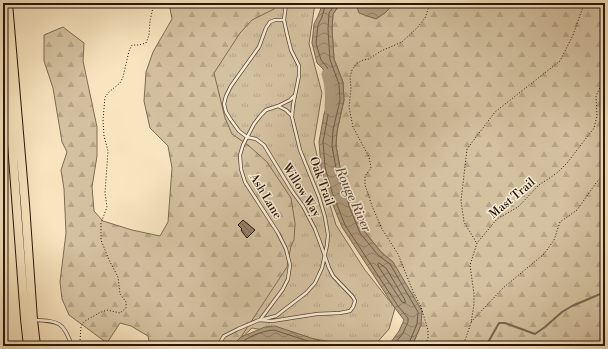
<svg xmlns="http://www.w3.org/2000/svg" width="608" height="349" font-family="'Libre Bodoni',serif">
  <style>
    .grass { fill: url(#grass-tufts); stroke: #7d6c54 }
    .forest { fill: url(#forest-firs); stroke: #7d6c54 }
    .water { fill: url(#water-waves); stroke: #796851 }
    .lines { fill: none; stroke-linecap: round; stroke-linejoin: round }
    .shore { stroke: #6c5a45; stroke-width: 1 }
    .stream { stroke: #796851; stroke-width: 2 }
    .river { stroke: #b19e81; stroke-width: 11 }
    .building { fill: url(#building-back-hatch); stroke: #261609 }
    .lane-casing { stroke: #5a4a36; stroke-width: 4 }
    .primary-casing { stroke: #261609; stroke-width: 10 }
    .path { stroke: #261609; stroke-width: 1; stroke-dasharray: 1 2; stroke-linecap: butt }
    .lane { stroke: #faedd5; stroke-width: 2.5 }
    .primary { stroke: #f8e4bf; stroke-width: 8 }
    .labels { text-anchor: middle; stroke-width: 3; stroke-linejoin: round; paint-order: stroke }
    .street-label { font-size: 12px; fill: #261609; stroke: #faedd5 }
    .water-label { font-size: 13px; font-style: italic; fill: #5e4c39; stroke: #faedd5 }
  </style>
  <defs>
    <pattern id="grass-tufts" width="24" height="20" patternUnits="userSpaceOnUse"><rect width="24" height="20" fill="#d4c1a0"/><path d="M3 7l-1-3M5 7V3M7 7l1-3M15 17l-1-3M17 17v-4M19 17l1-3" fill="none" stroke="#b6a588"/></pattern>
    <pattern id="forest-firs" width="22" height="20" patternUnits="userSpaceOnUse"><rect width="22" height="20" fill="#d4c1a0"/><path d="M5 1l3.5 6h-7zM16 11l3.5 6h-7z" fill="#b6a588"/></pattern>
    <pattern id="water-waves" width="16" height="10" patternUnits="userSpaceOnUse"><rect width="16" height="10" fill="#b19e81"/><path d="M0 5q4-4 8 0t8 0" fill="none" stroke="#908068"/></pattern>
    <pattern id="building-back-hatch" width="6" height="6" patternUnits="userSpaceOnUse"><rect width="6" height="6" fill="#938168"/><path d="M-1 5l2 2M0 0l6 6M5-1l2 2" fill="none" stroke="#786954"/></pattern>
  </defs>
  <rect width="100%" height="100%" fill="#f8e4bf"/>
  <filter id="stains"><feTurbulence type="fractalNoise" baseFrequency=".005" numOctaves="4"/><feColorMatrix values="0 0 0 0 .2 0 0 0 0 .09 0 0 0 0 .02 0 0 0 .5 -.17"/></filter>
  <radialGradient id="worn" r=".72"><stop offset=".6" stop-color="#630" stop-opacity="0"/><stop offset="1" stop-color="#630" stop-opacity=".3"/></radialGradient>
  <path class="grass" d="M 254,3 L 315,3 L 309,44 L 322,93 L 314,142 L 323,182 L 336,225 L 365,270 L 395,308 L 389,329 L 374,346 L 349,345 L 252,328 L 233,346 L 170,346 L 206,73 Z"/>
  <path class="forest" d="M 169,3 L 279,3 L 274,9 L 252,20 L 240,33 L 214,73 L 225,118 L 232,134 L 248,145 L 267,162 L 291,198 L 295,223 L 294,240 L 291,246 L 287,267 L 241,337 L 232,346 L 150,346 L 148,336 L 131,326 L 120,323 L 107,343 L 69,315 L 62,299 L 60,282 L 66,233 L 64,189 L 61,170 L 67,152 L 62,142 L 53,88 L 44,61 L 44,35 L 63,27 L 84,43 L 83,61 L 97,127 L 97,156 L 92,187 L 94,211 L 103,221 L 132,230 L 160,236 L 168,222 L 172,168 L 168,146 L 150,128 L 144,101 L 146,72 L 153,52 L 172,19 Z
    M 344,3 L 353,3 L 385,13 L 395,3 L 605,3 L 605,346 L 412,346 L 421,325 L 393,262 L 381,252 L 364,231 L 352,205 L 349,190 L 342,178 L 336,146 L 337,131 L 344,100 L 343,82 L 334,59 L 332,29 L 333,14 L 338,7 Z"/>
  <path class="water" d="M 323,3 L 344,3 L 338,7 L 333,14 L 332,29 L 334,59 L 343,82 L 344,100 L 337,131 L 336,146 L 342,178 L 349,190 L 352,205 L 364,231 L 381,252 L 393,262 L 422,311 L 421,325 L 412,346 L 388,346 L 399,331 L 404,320 L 395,308 L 342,227 L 328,193 L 321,168 L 319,142 L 324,114 L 331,92 L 323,69 L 317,63 L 312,43 L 314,24 L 318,16 Z
    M 353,3 L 395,3 L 385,13 L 376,19 L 359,13 L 356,4 Z
    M 275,326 L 335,346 L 277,346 L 268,342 L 260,346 L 232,346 L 241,337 L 265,327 Z"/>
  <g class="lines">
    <path class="shore" d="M 326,3 L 322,17 L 318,25 L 316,43 L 321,60 L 327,67 L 335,91 L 328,115 L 323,142 L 325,167 L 332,192 L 345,225 L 398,306 L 408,318 L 408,322 L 403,333 L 393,346
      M 336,3 L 329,13 L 328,29 L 330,60 L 339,84 L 340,100 L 333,130 L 332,146 L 338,179 L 345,191 L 349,206 L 360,233 L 378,255 L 390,264 L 418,312 L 417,324 L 409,343 L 409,346
      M 379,263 L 386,268 L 405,300 L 405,303 L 402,302 L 378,266 L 378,264 Z
      M 237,346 C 247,337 261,331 274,330 L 323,346"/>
    <path class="stream" d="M 486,346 L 499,323 L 505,323 L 535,334 L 545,327 L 562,312 L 572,306 L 605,292"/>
    <path class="river" d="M 327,74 C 331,86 331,97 330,109"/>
  </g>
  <path class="building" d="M 243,220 L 255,230 L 247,238 L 243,233 L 241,230 L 242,229 L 238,225 Z"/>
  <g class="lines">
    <g class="lane-casing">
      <path id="lane" d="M 278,106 L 286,110 L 292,116
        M 264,319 L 276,316 L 306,293 L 315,283 L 322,268 L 327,245 L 328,235 L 325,217 L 319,197 L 300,150 L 292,117 L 293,105 L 299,76 L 299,66 L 291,50 L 287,34 L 284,20 L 286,3
        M 34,320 C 60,321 63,322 72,346
        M 260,320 L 283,289 L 288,279 L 290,265 L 286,249 L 278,233 L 245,182 L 241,169 L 240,155 L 243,145 L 254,124 L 261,115 L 266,110 L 278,106 L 290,100 L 294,96
        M 218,346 L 224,336 L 238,329 L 259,320 L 272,321 L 317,314 L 340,313 L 350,311 L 353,307 L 355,301 L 353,297 L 333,276 L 329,268 L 321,245 L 315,229 L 303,206 L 292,191 L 264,145 L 256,139 L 247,137 L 239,131 L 231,120 L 226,112 L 224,104 L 226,96 L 231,86 L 259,47 L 266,28 L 270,22 L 275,20 L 284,20"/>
    </g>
    <g class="primary-casing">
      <path id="primary" d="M 8,3 L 25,204 L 33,320 L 36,346
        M 3,38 L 7,76 L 25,319 L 28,346"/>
    </g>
    <path class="path" d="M 476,242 L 464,222 L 461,201 L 467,149 L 495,112 L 560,61 L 573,35 L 583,7 L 583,3
      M 471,322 L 503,288 L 544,254 L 554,240 L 560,222 L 577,210 L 596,183 L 605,173
      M 76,344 L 80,341 L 81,326 L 85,321 L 99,313 L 107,310 L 120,313 L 126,308 L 126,302 L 120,294 L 118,277 L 109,260 L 101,240 L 101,223 L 107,207 L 105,193 L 108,151 L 104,136 L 103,120 L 105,97 L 109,92 L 120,83 L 123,77 L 129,51 L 132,45 L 139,45 L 146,43 L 149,35 L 150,21 L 154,3
      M 424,346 L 428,339 L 428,330 L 421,307 L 412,289 L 398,254 L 382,229 L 372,206 L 365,185 L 365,176 L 371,168 L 369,157 L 353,127 L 349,107 L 351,88 L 350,77 L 352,70 L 356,64 L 363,60 L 369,59 L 381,51 L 402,42 L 417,28 L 425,18 L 430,3
      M 463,346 L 471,323 L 474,304 L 474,294 L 470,265 L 477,243 L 497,219 L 518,207 L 539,185 L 557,173 L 567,163 L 594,128 L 597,116 L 596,96 L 605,77"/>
    <use href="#lane" class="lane"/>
    <use href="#primary" class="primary"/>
  </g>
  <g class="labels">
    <g class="street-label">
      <text transform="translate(322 181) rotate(70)" y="4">Oak Trail</text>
      <text transform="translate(302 190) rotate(58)" y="4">Willow Way</text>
      <text transform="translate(266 196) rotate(59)" y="4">Ash Lane</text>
      <text transform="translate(512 198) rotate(-40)" y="4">Mast Trail</text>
    </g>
    <g class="water-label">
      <text transform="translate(354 199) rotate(66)" y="5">Rouge River</text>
    </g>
  </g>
  <rect width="608" height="349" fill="none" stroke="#f8e4bf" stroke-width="16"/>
  <rect x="4" y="4" width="600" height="341" fill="none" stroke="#261609" stroke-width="2"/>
  <rect x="8" y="8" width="592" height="333" fill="none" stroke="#261609"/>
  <rect width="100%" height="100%" filter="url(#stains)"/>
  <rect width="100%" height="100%" fill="url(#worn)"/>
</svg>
